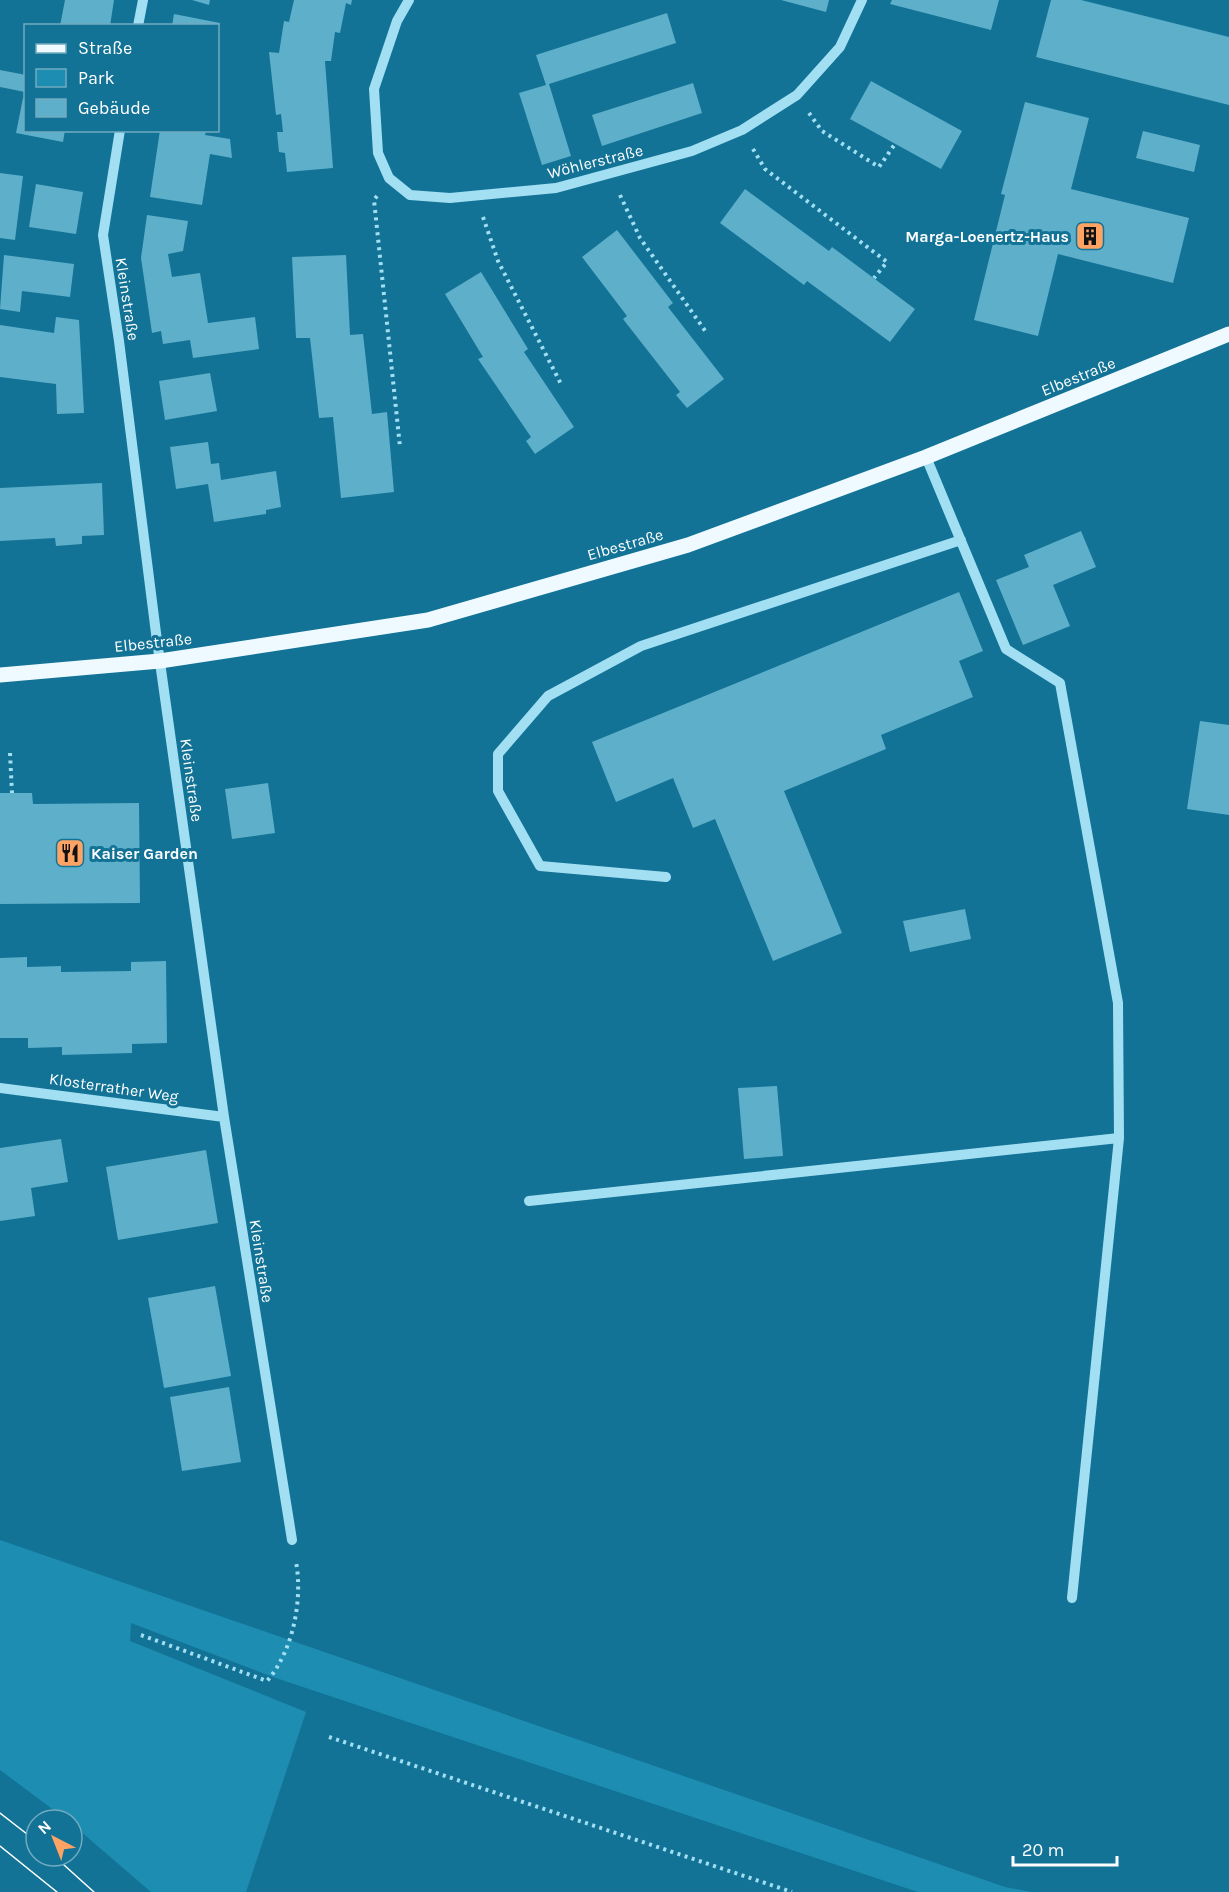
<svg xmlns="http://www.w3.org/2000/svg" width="1229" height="1892" font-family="Karla,sans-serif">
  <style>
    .green { fill: #1e8db2 }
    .building { fill: #5eafca }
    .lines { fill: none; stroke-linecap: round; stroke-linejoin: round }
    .path { stroke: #a2dff3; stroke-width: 4; stroke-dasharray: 3 4.5; stroke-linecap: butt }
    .minor { stroke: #a2dff3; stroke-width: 10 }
    .major { stroke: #eefaff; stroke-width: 15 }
    .tram { stroke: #fff; stroke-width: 1.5 }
    .labels { text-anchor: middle; stroke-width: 6; stroke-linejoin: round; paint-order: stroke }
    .street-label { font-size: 16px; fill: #fff; stroke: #127396 }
    .poi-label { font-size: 16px; font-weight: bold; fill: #fff; stroke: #127396; text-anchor: end }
  </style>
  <rect width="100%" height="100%" fill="#127396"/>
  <path class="green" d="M 0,1540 L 1005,1887 L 1031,1892 L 918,1892 L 273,1677 L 131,1623 L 130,1641 L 306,1712 L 246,1892 L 151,1892 L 72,1824 L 72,1820 L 67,1820 L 0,1770 Z"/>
  <path class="building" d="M 65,0 L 114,0 L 110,26 L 60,26 Z
    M 192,0 L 210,0 L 209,5 Z
    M 294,0 L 352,0 L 351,5 L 346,3 L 340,33 L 335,32 L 331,61 L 325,61 L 333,168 L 287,172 L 285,153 L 279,152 L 277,132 L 283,132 L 281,114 L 276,115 L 269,52 L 279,53 L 284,21 L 289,22 Z
    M 781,0 L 829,0 L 826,12 Z
    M 892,0 L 999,0 L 991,30 L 890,4 Z
    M 1051,0 L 1081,0 L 1229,37 L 1229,105 L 1036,57 Z
    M 667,13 L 676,43 L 549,84 L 571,156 L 542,165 L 519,93 L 546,85 L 536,55 Z
    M 174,14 L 220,23 L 219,26 L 172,26 Z
    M 0,70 L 26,75 L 25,92 L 0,87 Z
    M 871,81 L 962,131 L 941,169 L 850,119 Z
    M 693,83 L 702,113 L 602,146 L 592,115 Z
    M 23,98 L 26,98 L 26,130 L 65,130 L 63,142 L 16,133 Z
    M 1025,102 L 1089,118 L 1071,189 L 1189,218 L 1173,283 L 1058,254 L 1038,336 L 974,320 L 1005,195 L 1001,194 Z
    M 160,130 L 206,130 L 205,135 L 230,139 L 232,158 L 210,154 L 202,205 L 150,197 Z
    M 1143,131 L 1200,145 L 1194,172 L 1136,158 Z
    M 0,173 L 23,176 L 15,240 L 0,238 Z
    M 36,184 L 83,192 L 76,234 L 29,227 Z
    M 745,189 L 829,251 L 832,247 L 915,309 L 890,342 L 807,281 L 804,285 L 720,223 Z
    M 147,215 L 188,221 L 183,251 L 168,254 L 172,277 L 200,273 L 208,323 L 255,317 L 259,349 L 193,358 L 190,340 L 163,344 L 161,331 L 152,333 L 141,258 Z
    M 617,230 L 673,303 L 668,307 L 724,379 L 687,408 L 676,395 L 680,392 L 623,319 L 627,316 L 582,257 Z
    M 4,255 L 74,264 L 70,297 L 22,291 L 20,312 L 0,309 Z
    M 346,255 L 350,335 L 363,334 L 372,414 L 387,412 L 394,492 L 341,498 L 333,417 L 319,418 L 310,338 L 296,338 L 292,257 Z
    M 481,272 L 528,349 L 524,352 L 574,427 L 535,454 L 526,441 L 531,437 L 478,359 L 483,357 L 445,294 Z
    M 56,317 L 79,320 L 84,413 L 57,414 L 56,384 L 0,377 L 0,325 L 54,333 Z
    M 210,373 L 217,411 L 165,420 L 159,381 Z
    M 208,442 L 211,464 L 219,463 L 221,480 L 276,471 L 281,507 L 266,510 L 266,514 L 214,522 L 208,484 L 176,489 L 170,447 Z
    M 102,483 L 104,535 L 82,536 L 82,544 L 56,546 L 55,538 L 0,541 L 0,488 Z
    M 1081,531 L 1096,567 L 1053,585 L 1070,626 L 1023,645 L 996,580 L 1029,567 L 1024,555 Z
    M 959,592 L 983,651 L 959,661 L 973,697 L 881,735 L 886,749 L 784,791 L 842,933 L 773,961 L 715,819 L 693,828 L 673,778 L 616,802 L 592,742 Z
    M 1200,721 L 1229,725 L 1229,815 L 1187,809 Z
    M 268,783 L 275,833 L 232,839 L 225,789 Z
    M 0,793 L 32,793 L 33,804 L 139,803 L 140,903 L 0,904 Z
    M 965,909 L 971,939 L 910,952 L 903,921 Z
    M 27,957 L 27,967 L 61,966 L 61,972 L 131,971 L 131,962 L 166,961 L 167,1043 L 132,1044 L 132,1053 L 62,1055 L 62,1047 L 28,1048 L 28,1038 L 0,1038 L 0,958 Z
    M 777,1086 L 783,1156 L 744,1159 L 738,1088 Z
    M 61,1139 L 68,1182 L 31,1188 L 35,1216 L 0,1221 L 0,1148 Z
    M 206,1150 L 218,1223 L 118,1240 L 106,1167 Z
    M 215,1286 L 231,1376 L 164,1388 L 148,1298 Z
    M 229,1387 L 241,1462 L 182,1471 L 170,1397 Z"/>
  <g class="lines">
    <path class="path" d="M 809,113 L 822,131 L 879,167 L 895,144
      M 753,149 L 765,169 L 887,262 L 874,278
      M 620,195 L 640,238 L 706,332
      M 377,196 L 374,200 L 400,447
      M 483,217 L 498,261 L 561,384
      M 10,753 L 12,793
      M 141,1635 L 267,1681 C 293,1651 303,1600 296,1562
      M 329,1737 L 792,1892"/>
    <path class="minor" d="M 409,0 L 397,21 L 374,89 L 378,153 L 389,178 L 410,195 L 450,198 L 556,188 L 692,151 L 742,130 L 797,95 L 840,47 L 862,0
      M 138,26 L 143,0
      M 120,130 L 103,235 L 119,341 L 157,641 L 224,1117 L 292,1540
      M 926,457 L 1006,649 L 1060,683 L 1118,1003 L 1119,1138 L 1072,1598
      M 666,877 L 540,866 L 498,791 L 498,754 L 548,696 L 641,646 L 961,540
      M 0,1088 L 224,1117
      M 529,1201 L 1119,1138"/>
    <path class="major" d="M 0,675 L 160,661 L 428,620 L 688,545 L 926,457 L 1229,334"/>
    <path class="tram" d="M 0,1813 L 36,1841
      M 0,1846 L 57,1892
      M 54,1856 L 94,1892"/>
  </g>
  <defs>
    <g id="building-square" transform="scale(1.5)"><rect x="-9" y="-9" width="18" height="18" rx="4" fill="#ffa364" stroke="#127396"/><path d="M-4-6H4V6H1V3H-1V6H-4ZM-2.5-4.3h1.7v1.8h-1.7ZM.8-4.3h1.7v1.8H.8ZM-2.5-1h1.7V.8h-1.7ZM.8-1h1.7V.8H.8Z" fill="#111"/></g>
    <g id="restaurant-square" transform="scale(1.5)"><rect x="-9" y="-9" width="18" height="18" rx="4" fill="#ffa364" stroke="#127396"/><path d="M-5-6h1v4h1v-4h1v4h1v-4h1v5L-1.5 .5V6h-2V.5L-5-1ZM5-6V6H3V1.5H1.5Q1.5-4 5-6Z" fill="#111"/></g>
  </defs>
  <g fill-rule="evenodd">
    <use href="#building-square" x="1090" y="236"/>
    <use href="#restaurant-square" x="70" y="853"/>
  </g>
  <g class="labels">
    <g class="street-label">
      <text transform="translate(595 161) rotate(-14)" y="6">Wöhlerstraße</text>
      <text transform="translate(128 299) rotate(81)" y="6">Kleinstraße</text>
      <text transform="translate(1078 376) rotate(-22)" y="6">Elbestraße</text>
      <text transform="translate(625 544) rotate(-16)" y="6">Elbestraße</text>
      <text transform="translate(153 642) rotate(-6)" y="6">Elbestraße</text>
      <text transform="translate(192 780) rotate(82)" y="6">Kleinstraße</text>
      <text transform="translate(114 1087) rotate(8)" y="6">Klosterrather Weg</text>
      <text transform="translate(262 1261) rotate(81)" y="6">Kleinstraße</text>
    </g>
    <g class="poi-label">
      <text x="1069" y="242">Marga-Loenertz-Haus</text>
      <text x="91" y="859" text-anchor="start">Kaiser Garden</text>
    </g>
  </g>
  <rect x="24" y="24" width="195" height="108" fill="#127396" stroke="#71abc0" stroke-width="1.5"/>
  <rect x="36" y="44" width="30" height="9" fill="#eefaff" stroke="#71abc0" stroke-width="1.5"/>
  <text x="78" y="54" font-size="18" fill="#ffffff">Straße</text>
  <rect x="36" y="69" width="30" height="18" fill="#1e8db2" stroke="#71abc0" stroke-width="1.5"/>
  <text x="78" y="84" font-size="18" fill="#ffffff">Park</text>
  <rect x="36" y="99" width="30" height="18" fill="#5eafca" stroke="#71abc0" stroke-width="1.5"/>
  <text x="78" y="114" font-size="18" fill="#ffffff">Gebäude</text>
  <g transform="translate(54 1838) rotate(318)"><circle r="28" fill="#127396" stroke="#71abc0" stroke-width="1.5"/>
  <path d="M0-4.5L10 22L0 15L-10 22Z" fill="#ffa364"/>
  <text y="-9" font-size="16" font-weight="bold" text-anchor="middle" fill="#ffffff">N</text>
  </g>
  <path d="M1013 1856v9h104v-9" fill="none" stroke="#ffffff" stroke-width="3"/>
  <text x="1022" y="1856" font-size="18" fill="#ffffff" stroke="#127396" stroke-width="4.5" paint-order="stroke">20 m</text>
</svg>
